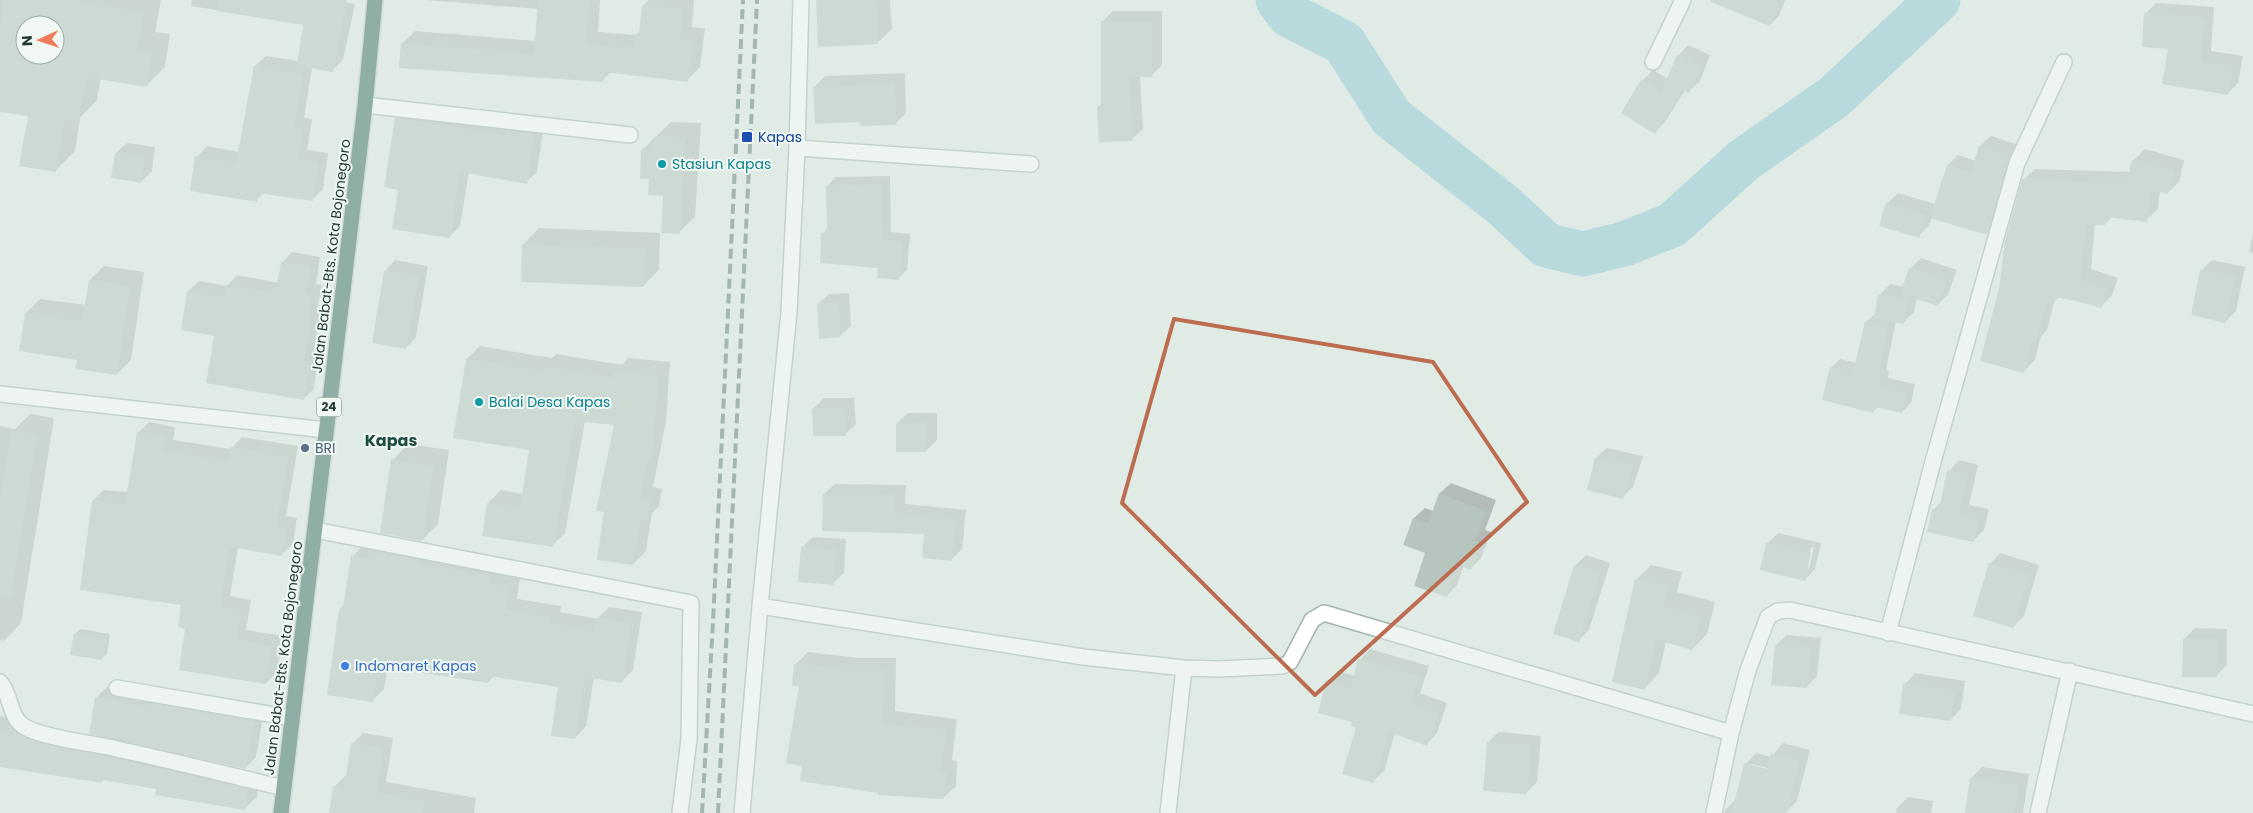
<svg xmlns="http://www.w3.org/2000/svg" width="2253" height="813" font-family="Poppins,sans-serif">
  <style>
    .shadow { fill: #0003; fill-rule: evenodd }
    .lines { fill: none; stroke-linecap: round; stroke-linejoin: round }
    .river { stroke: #89c6d0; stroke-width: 45 }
    .building { fill: #b6c6bf; fill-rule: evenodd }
    .minor-casing { stroke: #a3b3ad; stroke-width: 18 }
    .highway-casing { stroke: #c1c8c6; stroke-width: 18 }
    .minor { stroke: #fff; stroke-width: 15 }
    .highway { stroke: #2d675a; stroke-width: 15 }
    .rail { stroke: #5b776f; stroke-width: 4; stroke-dasharray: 10 5; stroke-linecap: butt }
    .marked { fill: none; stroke: #bc6c50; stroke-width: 4; stroke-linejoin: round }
    .transit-dot { fill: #1a4fb4; stroke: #f1f8f4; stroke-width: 2 }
    .culture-dot { fill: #0f9aa8; stroke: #f1f8f4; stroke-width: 2 }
    .service-dot { fill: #5c6f8a; stroke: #f1f8f4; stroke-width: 2 }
    .shop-dot { fill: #3f7fe0; stroke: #f1f8f4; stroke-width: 2 }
    .labels { text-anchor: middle; stroke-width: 4; stroke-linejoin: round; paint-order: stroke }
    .shield { fill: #f1f8f4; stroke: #5f746e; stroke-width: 1 }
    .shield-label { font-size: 12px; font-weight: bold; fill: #213b34 }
    .transit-label { font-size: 14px; fill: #164399; stroke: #f1f8f4; text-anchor: start }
    .culture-label { font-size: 14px; fill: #0d838f; stroke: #f1f8f4; text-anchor: start }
    .street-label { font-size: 14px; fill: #213b34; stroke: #f1f8f4 }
    .service-label { font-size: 14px; fill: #4e5e75; stroke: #f1f8f4; text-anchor: start }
    .shop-label { font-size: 14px; fill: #366cbe; stroke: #f1f8f4; text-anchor: start }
    .quarter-label { font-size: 16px; font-weight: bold; fill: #1d4d41; stroke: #f1f8f4 }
  </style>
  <rect width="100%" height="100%" fill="#e0ebe6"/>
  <path class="shadow" d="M 0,0 L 161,0 L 155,32 L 170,34 L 165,67 L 146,86 L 101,78 L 97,100 L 80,118 L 75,151 L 56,170 L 29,115 L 0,111 ZM 25,25 L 55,25 L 55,55 L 25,55 Z
    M 192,0 L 332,0 L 355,4 L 343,60 L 332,71 L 312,67 L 304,118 L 312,119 L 307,150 L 328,153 L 323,189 L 312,200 L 264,192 L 256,200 L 197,157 L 207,146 L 240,152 L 255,66 L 266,56 L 299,61 L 305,21 L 302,24 L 191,6 Z
    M 426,0 L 600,0 L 598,32 L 637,35 L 641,31 L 643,6 L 649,0 L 694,0 L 692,27 L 705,28 L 700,67 L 687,80 L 612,71 L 603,80 L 402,44 L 415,31 L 536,41 L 538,9 Z
    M 817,0 L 890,0 L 892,29 L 877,43 Z
    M 1712,0 L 1785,0 L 1779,16 L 1770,25 Z
    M 2156,3 L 2214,7 L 2211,51 L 2243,56 L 2238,83 L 2227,94 L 2169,48 L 2145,14 Z
    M 1113,11 L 1162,11 L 1162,65 L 1151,76 L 1140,76 L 1143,129 L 1132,139 L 1098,107 L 1102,103 L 1102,22 Z
    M 1688,45 L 1710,55 L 1700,81 L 1689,91 L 1685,90 L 1665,122 L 1654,133 L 1622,113 L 1642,81 L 1653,70 L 1668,79 L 1678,56 Z
    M 905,73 L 906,113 L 895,124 L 862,121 L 814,87 L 825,76 Z
    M 407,108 L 544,124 L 537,172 L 526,182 L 469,172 L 460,226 L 450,236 L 399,188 L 396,118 Z
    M 671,122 L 701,123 L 695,217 L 679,232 L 664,195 L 650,178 L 642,150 Z
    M 1991,136 L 2019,145 L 1997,223 L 1987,234 L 1932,217 L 1929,226 L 1918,236 L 1887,204 L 1898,193 L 1935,204 L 1948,165 L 1958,155 L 1976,161 L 1980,146 Z
    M 127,143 L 155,147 L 152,171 L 141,182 L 116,153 Z
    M 2145,149 L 2184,160 L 2179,182 L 2167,193 L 2160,191 L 2158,209 L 2146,220 L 2113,216 L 2105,224 L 2095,224 L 2091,269 L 2118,278 L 2112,295 L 2101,307 L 2077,299 L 2059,297 L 2055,299 L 2047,330 L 2041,336 L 2035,360 L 2023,372 L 2000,288 L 2023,180 L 2035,169 L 2131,172 L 2133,161 Z
    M 890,176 L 891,232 L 910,234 L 907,270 L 898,278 L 823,234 L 828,228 L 827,186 L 836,177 Z
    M 539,228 L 660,233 L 659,270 L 643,286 L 524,244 Z
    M 2253,233 L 2253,253 L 2249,252 Z
    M 292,252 L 320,257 L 316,284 L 322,285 L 317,309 L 320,310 L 314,351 L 319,352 L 314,389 L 303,399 L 216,334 L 182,329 L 188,291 L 199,281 L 227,286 L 237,275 L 279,283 L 282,263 Z
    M 1921,258 L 1957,270 L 1948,294 L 1937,305 L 1917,298 L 1914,312 L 1903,323 L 1896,321 L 1886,370 L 1889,371 L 1888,378 L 1915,384 L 1911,403 L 1902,412 L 1878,407 L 1873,411 L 1831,368 L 1840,359 L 1857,363 L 1866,322 L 1876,313 L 1880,295 L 1890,284 L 1904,287 L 1911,268 Z
    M 395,260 L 428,266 L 416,337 L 406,348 L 385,271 Z
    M 2212,260 L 2245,267 L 2236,311 L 2225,322 L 2201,271 Z
    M 104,266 L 144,272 L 131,360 L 117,374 L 26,313 L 40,299 L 86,305 L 90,280 Z
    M 849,293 L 851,326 L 840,336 L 818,304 L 829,294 Z
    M 480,346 L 552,358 L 556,354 L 622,365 L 628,358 L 670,362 L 666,421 L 653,487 L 662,489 L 659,506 L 652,513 L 646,551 L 633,564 L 616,424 L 585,421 L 565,533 L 552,546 L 488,503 L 501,490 L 523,494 L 530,449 L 467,359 Z
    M 824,398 L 854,398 L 856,424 L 845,434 L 813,409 Z
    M 908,413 L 937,413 L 937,440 L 926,451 L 897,423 Z
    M 30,414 L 54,418 L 21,623 L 4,641 L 0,640 L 0,426 L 15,429 Z
    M 149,422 L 175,427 L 173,440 L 231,449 L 242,437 L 298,446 L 286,516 L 297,518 L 293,544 L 282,554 L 238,547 L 230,596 L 251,600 L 246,630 L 283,636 L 277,672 L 266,683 L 186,628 L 182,604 L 93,500 L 104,490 L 128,492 L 138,433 Z
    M 408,444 L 449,450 L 438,524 L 422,540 L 393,460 Z
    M 1607,448 L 1643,456 L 1633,487 L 1622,497 L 1596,458 Z
    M 1959,460 L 1978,465 L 1969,505 L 1989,509 L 1984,530 L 1973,541 L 1933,510 L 1942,501 L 1949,471 Z
    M 1451,483 L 1496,500 L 1485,530 L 1491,532 L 1481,558 L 1470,569 L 1464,566 L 1457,585 L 1446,596 L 1427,552 L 1405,544 L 1414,518 L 1425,508 L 1433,511 L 1440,493 Z
    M 835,484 L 906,485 L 905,504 L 966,510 L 962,549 L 951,560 L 926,532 L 824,494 Z
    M 1778,533 L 1821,543 L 1815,569 L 1805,580 L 1768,543 ZM 1811,547 L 1814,547 L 1809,569 L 1806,569 Z
    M 813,537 L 846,539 L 844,573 L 833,583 L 802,547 Z
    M 364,544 L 520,576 L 517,599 L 561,606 L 560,612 L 597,619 L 609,607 L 642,612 L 633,670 L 622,681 L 594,677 L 586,726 L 575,738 L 560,686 L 494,676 L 488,682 L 388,666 L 384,689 L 372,701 L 341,608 L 345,604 L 353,556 Z
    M 2000,553 L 2039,565 L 2024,616 L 2013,627 L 1990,564 Z
    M 1586,555 L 1610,563 L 1589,630 L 1578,641 L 1575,566 Z
    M 1651,565 L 1682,572 L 1677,592 L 1715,602 L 1707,634 L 1692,649 L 1666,642 L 1659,673 L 1645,688 L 1636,580 Z
    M 2195,628 L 2227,629 L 2227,665 L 2216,676 L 2184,639 Z
    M 80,629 L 110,634 L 107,654 L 102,659 L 75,634 Z
    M 1787,635 L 1821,638 L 1817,676 L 1806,687 L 1776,645 Z
    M 1370,649 L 1429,666 L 1420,693 L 1447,703 L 1437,733 L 1427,744 L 1395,733 L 1384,771 L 1373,781 L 1357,727 L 1328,682 L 1338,671 L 1355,676 L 1360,660 Z
    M 808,652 L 858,658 L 896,658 L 895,711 L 957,719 L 952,760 L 957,761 L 956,786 L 943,798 L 879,792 L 803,765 L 801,685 L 796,664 Z
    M 1915,673 L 1965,681 L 1961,709 L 1950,720 L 1905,684 Z
    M 107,687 L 264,710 L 256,757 L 245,768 L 96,698 Z
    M 0,716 L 31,721 L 64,734 L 260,778 L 257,797 L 244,809 L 157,788 L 105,779 L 102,782 L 0,765 Z
    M 1498,732 L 1541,736 L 1537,782 L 1526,793 L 1488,743 Z
    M 363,733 L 393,738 L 386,782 L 476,798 L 474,813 L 330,813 L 334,787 L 345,776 L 347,776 L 352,744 Z
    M 1783,743 L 1810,750 L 1797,801 L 1787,811 L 1779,813 L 1724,813 L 1726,809 L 1737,798 L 1746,764 L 1756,753 L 1771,757 ZM 1751,764 L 1773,769 L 1772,772 L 1751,766 Z
    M 1982,767 L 2029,774 L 2023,813 L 1966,813 L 1971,778 Z
    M 1908,797 L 1933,801 L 1931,813 L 1896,813 L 1897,808 Z"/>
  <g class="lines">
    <path class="river" d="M 1278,0 L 1289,15 L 1344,43 L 1391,117 L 1504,206 L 1546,245 L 1583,254 L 1624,244 L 1672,225 L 1744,160 L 1834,97 L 1938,0"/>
  </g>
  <path class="building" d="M 4,0 L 81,0 L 81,3 L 143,13 L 137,51 L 152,53 L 146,87 L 86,77 L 79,121 L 64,119 L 56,172 L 19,166 L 28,116 L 0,112 L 0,25 ZM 25,25 L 55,25 L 55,55 L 25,55 Z
    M 218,0 L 347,0 L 333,72 L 297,66 L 303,25 L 217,11 Z
    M 538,0 L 589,0 L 586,44 L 635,48 L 636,33 L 639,34 L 642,5 L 683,9 L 680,39 L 693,40 L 688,82 L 604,72 L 603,82 L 399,68 L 401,43 L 534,54 Z
    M 816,0 L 876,0 L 878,44 L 818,47 Z
    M 1711,0 L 1780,0 L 1770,26 L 1711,2 Z
    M 2144,13 L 2204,18 L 2201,61 L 2233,67 L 2228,95 L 2162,84 L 2168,49 L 2142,47 Z
    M 1101,21 L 1152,21 L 1152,77 L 1129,77 L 1133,141 L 1099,142 L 1097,107 L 1101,106 Z
    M 1677,55 L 1701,66 L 1689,93 L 1682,90 L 1655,134 L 1621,113 L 1641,80 L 1661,92 Z
    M 254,66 L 303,74 L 294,128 L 303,129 L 298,160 L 319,163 L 313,201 L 258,193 L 257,202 L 190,191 L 195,156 L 236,163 Z
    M 895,83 L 896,125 L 860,126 L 860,122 L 815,124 L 813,87 Z
    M 395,118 L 505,136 L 506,130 L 534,134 L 527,184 L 460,172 L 450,238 L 392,229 L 398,190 L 384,187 Z
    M 654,137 L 685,138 L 680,234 L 661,233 L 663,196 L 648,195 L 649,179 L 640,179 L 641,150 L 653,150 Z
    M 1979,146 L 2009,156 L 1987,235 L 1930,218 L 1947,165 L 1970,173 Z
    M 115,153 L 145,157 L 141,183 L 111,178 Z
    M 2132,160 L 2174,171 L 2168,194 L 2150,190 L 2147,222 L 2106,217 L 2105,225 L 2086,225 L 2080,281 L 2107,289 L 2101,308 L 2077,301 L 2059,298 L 2046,305 L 2036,343 L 2032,342 L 2024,373 L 1980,361 L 1999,288 L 2005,241 L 2022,179 L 2127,183 Z
    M 881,184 L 883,241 L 902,242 L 899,280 L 877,278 L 878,268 L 820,263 L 821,233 L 827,233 L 826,186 Z
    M 1886,203 L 1926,215 L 1919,238 L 1879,226 Z
    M 522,244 L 645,249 L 643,287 L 521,282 Z
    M 281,262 L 311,267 L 306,294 L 312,295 L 308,319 L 311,320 L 304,361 L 310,362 L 304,400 L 206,383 L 214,336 L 181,330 L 187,291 L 224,297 L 226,285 L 272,293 L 273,288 L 276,289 Z
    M 1909,268 L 1947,280 L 1938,306 L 1900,294 Z
    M 2200,270 L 2235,277 L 2225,323 L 2191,315 Z
    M 384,271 L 418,276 L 406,349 L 372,343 Z
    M 89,280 L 130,286 L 117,375 L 75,369 L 77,360 L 19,351 L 25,313 L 82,321 Z
    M 1878,294 L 1908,301 L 1903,324 L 1874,318 Z
    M 839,303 L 840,337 L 819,339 L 817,304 Z
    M 1865,321 L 1888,326 L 1878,379 L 1881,380 L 1880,387 L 1906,393 L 1902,413 L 1875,407 L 1873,413 L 1822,400 L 1830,367 L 1853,373 Z
    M 466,359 L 541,371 L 542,367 L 613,378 L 614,371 L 658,375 L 654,435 L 650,461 L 647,460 L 640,499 L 650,501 L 647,520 L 641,519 L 633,565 L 597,560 L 604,512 L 596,511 L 614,425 L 574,421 L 553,547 L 482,536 L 487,503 L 520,508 L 529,450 L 453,438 Z
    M 844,408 L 846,436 L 813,436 L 812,409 Z
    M 896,423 L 927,423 L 926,452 L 896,452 Z
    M 11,431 L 37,435 L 11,596 L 0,595 L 0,499 Z
    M 137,432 L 165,437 L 163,450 L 228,461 L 230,447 L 288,457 L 276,527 L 287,529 L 282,556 L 230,547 L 220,607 L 241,611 L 236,640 L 272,646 L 266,684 L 179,670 L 185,629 L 178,627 L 181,605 L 80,590 L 92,500 L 125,504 Z
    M 1595,458 L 1633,466 L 1623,499 L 1587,490 Z
    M 391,459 L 434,466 L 422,541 L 380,533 Z
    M 1947,470 L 1968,475 L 1959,515 L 1979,519 L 1974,542 L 1927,532 L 1932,509 L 1939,510 Z
    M 1439,493 L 1486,511 L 1475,541 L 1481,543 L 1471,570 L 1458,565 L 1447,597 L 1414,586 L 1425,553 L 1403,545 L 1413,518 L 1428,523 Z
    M 823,494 L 895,495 L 895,514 L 956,520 L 952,561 L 922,558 L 924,534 L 822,531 Z
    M 1766,543 L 1811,553 L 1805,581 L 1760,570 Z
    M 801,547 L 836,550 L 834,585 L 798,582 Z
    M 377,552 L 420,560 L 419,564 L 491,576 L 489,584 L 510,588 L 506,610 L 550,617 L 549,624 L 594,631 L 596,618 L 631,623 L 622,683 L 585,677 L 575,739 L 551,736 L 558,687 L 489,676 L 488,683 L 378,666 L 373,702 L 327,695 L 339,608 L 343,609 L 351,555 L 376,559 Z
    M 1989,563 L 2029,575 L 2013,628 L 1973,616 Z
    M 1574,565 L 1600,573 L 1579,642 L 1553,634 Z
    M 1635,579 L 1668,586 L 1663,607 L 1701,617 L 1692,650 L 1656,640 L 1645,690 L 1612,682 Z
    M 74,634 L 106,639 L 102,660 L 70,655 Z
    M 2183,639 L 2217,639 L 2217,677 L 2182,677 Z
    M 1775,645 L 1811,648 L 1807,688 L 1771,685 Z
    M 1358,659 L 1419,677 L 1411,704 L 1438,713 L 1427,746 L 1389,732 L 1374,783 L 1342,774 L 1356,728 L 1351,726 L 1352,722 L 1318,713 L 1326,681 L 1351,688 Z
    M 794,664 L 845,670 L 884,670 L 883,723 L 946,731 L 940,772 L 946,772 L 944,799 L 878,795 L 878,793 L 800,781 L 802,766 L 786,763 L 799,686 L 792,686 Z
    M 1903,683 L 1955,691 L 1951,721 L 1899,714 Z
    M 95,697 L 152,707 L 153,704 L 254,721 L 246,769 L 89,734 Z
    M 0,731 L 18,734 L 51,746 L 136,763 L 243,788 L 243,789 L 248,790 L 245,810 L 155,795 L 156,789 L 103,780 L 102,783 L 0,767 Z
    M 1487,742 L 1531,746 L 1527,794 L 1483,791 Z
    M 351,743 L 383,749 L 376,793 L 424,801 L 423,813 L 329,813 L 333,786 L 344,788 Z
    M 1771,753 L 1800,760 L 1787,813 L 1732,813 L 1744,763 L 1767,769 Z
    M 1970,778 L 2019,785 L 2014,813 L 1965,813 Z"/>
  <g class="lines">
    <g class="minor-casing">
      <path id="minor" d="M 1653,62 L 1683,0
        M 365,105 L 630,135
        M 797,148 L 1031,164
        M 0,394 L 326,430
        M 315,530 L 691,603 L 689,739 L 680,813
        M 760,606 L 1083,657 L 1184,668 L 1219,669 L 1283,666 L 1290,662 L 1312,620 L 1324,613 L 1731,733
        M 1888,633 L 1934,458 L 2017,163 L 2064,62
        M 0,682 C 11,694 9,715 22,725 C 36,737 97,744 117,749 C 173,761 229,775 284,788
        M 117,688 L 292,718
        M 742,813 L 760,606 L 789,312 L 797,148 L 801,0
        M 1168,813 L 1184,668
        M 1714,813 L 1731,733 L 1748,670 L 1768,617 L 1778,611 L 1790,610 C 1944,645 2099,678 2253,714
        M 2038,813 L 2070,671"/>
    </g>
    <g class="highway-casing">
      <path id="highway" d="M 281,813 L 365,105 L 375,0"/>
    </g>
    <use href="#minor" class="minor"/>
    <use href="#highway" class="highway"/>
    <path class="rail" d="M 702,813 L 713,622 L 743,0
      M 718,813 L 757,0"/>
  </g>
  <path d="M0 0H2253V813H0ZM 1174,319 L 1433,362 L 1527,502 L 1315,695 L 1122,503 Z" fill="#e0ebe6" fill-opacity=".55" fill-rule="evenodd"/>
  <path class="marked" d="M 1174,319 L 1433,362 L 1527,502 L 1315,695 L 1122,503 Z"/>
  <rect class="transit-dot" x="741" y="131" width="12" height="12" rx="2.5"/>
  <g class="culture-dot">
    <circle cx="662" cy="164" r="5"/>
    <circle cx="479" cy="402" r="5"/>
  </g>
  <circle class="service-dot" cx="305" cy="448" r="5"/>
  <circle class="shop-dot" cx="345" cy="666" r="5"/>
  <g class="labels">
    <rect class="shield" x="316.5" y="397.5" width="25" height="19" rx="4"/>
    <g class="shield-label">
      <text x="329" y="411">24</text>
    </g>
    <g class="transit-label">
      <text x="758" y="142">Kapas</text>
    </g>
    <g class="culture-label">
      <text x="672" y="169">Stasiun Kapas</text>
      <text x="489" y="407">Balai Desa Kapas</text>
    </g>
    <g class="street-label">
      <text transform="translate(331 256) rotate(-83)" y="5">Jalan Babat-Bts. Kota Bojonegoro</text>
      <text transform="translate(283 658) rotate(-83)" y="5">Jalan Babat-Bts. Kota Bojonegoro</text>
    </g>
    <g class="service-label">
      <text x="315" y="453">BRI</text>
    </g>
    <g class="shop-label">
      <text x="355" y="671">Indomaret Kapas</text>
    </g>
    <g class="quarter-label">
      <text x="391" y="446">Kapas</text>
    </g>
  </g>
  <g transform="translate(40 40) rotate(267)"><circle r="24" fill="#f1f8f4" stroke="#9eaca7"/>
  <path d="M0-4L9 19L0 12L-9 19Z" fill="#f07c59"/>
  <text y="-8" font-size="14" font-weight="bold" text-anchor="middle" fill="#213b34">N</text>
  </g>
</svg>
